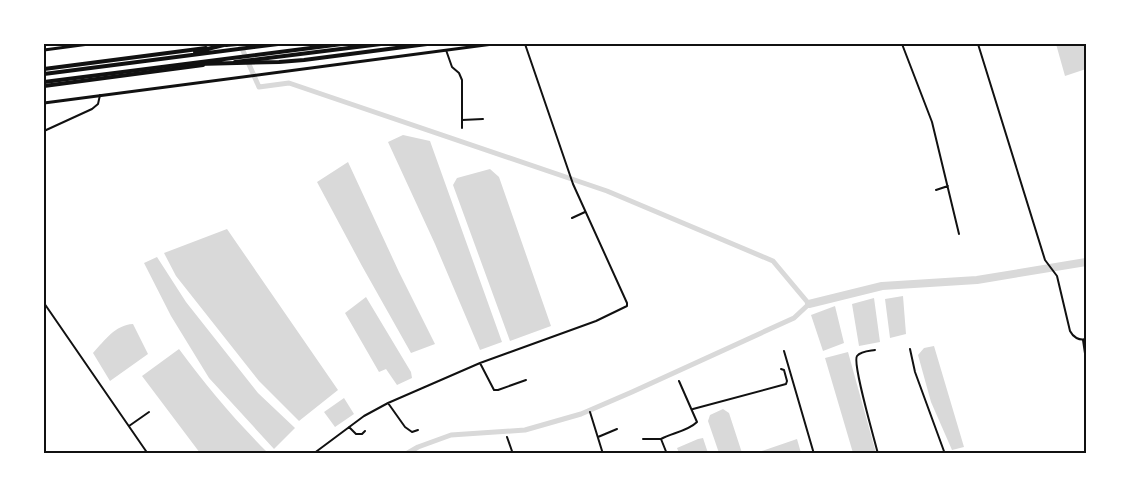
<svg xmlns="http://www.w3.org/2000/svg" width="1130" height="497" font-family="'Titillium Web',sans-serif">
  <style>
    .water { fill: #d9d9d9 }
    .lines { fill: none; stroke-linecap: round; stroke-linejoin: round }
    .canal { stroke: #d9d9d9; stroke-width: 5 }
    .river { stroke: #d9d9d9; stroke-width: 8 }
    .minor { stroke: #111; stroke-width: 2 }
    .secondary { stroke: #111; stroke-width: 3 }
    .trunk { stroke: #111; stroke-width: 4 }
    .motorway { stroke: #111; stroke-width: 4 }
    .neatline { fill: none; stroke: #111; stroke-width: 2 }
  </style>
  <rect width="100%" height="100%" fill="#fff"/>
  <path class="water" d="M 1056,44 L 1086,44 L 1086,69 L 1065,76 Z
    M 403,135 L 430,141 L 502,342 L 480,350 L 435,244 L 388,142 Z
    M 348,162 L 399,272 L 435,344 L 411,353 L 362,266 L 317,182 Z
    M 490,169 L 499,177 L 551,326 L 510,341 L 453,185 L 457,178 Z
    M 227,229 L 338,390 L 299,421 L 259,381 L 176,276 L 164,253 Z
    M 157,257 L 186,302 L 258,393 L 295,428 L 274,449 L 209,378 L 171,316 L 144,263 Z
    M 903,296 L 906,334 L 890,338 L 885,299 Z
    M 366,297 L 411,372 L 412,378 L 397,385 L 386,369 L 379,372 L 345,313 Z
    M 874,298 L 880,342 L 859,346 L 852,304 Z
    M 835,306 L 844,343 L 823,351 L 811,315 Z
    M 133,324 L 148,354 L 110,381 L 93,353 C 105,340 115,325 133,324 Z
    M 934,346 L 964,447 L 952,450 L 931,402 L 918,355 L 924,348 Z
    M 179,349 C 207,387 235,420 268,453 L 200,453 L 142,376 Z
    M 848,352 L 876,453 L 853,453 L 825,358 Z
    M 344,398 L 354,414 L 335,427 L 324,412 Z
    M 723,409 L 729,413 L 742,453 L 719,453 L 708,421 L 710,415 Z
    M 703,438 L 708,453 L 679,453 L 677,448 L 698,439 Z
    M 797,439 L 801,453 L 756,453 Z"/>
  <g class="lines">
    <path class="canal" d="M 240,44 L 259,87 L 289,83 L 607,191 L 773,261 L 809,304 L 794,318 L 632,392 L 581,414 L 525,430 L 451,435 L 418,447 L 406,454"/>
    <path class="river" d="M 809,304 L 882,286 L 977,280 L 1086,262"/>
    <path class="minor" d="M 902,44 L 932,122 L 959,234
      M 978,44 L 1045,260 L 1057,276 L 1070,331 C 1073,337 1079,341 1086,339
      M 446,50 L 452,67 L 459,73 L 462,80 L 462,128
      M 462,120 L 483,119
      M 44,131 L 92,109 L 98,104 L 100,95
      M 936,190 L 948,186
      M 572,218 L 585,212
      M 44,303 L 148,454
      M 1083,340 L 1086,360
      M 910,349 L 915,372 L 945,454
      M 875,350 C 870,351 861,351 857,356 C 852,363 875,441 878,454
      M 784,351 L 814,454
      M 480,363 L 494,390 L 498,390 L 526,380
      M 388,403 L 405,427 L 412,432 L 418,430
      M 693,409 L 786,384 L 787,381 L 784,370 L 781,369
      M 590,412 L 603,454
      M 129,426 L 149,412
      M 349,427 L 356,434 L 362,434 L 365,431
      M 507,437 L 513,454
      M 598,437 L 617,429
      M 643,439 L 661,439
      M 313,454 L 364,416 L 388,403 L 480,363 L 596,321 L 627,306 L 627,303 L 573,184 L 525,44
      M 667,454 L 661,439 C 672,433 688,431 697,422 L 679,381"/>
    <path class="secondary" d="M 44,50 L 89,44
      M 44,103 L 493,44"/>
    <path class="trunk" d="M 226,45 L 237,44
      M 235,62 L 381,44
      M 44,69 L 206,48
      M 44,86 L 203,65"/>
    <path class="motorway" d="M 195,52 L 228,44
      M 198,64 L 279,62 L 304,60 L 427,44
      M 44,74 L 278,44
      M 44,82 L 342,44"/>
  </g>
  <rect width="1130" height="497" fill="none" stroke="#ffffff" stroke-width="90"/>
  <rect x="45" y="45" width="1040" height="407" class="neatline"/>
</svg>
